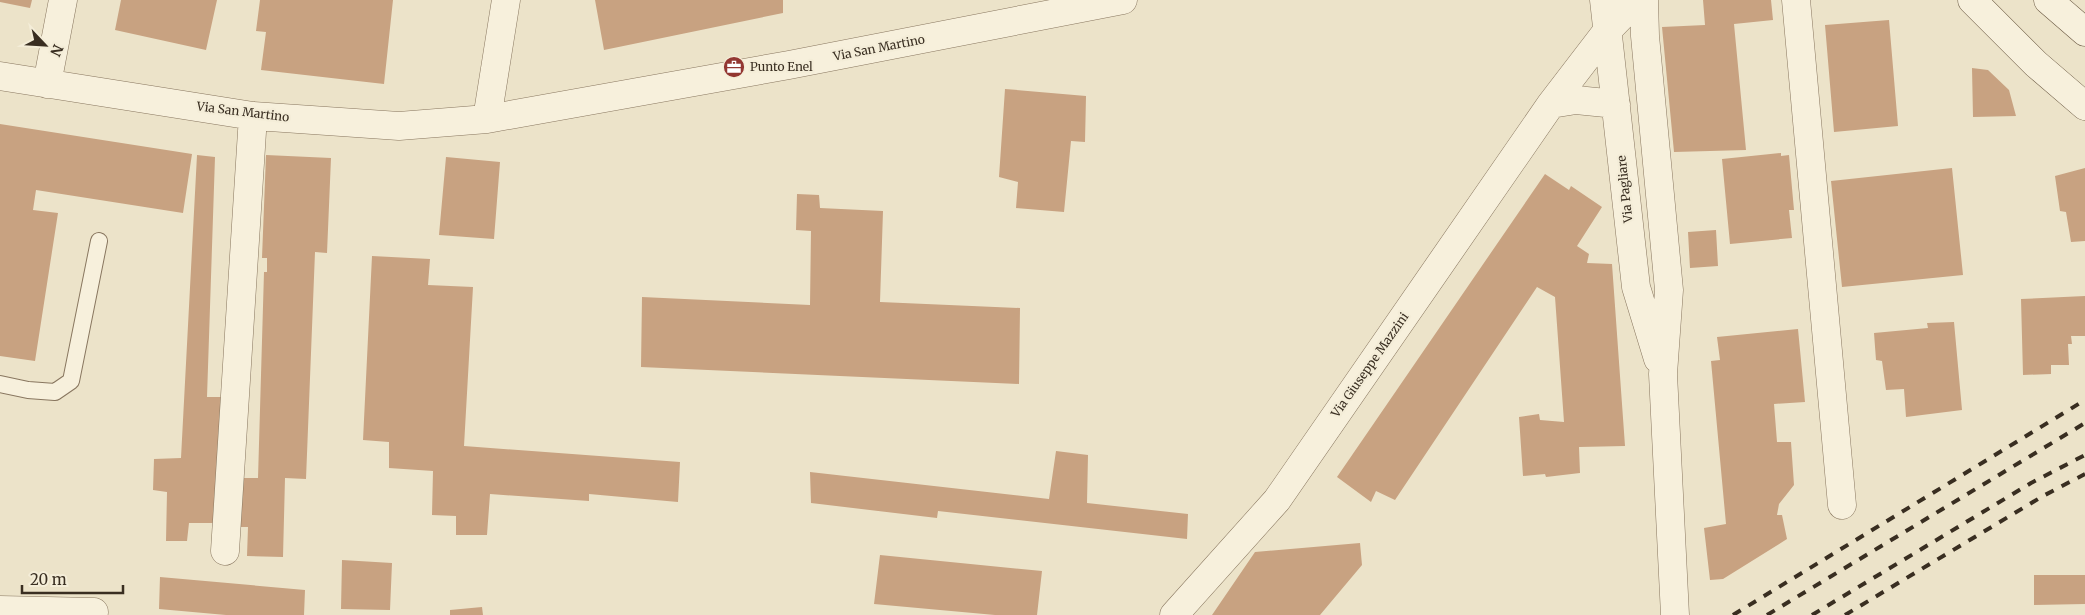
<svg xmlns="http://www.w3.org/2000/svg" width="2085" height="615" font-family="Merriweather,serif">
  <style>
    .building { fill: #c8a281 }
    .lines { fill: none; stroke-linecap: round; stroke-linejoin: round }
    .service-casing { stroke: #88765f; stroke-width: 18 }
    .minor-casing { stroke: #88765f; stroke-width: 29 }
    .secondary-casing { stroke: #6a5842; stroke-width: 29 }
    .service { stroke: #f7f0dc; stroke-width: 16 }
    .minor { stroke: #f7f0dc; stroke-width: 28 }
    .secondary { stroke: #f7f0dc; stroke-width: 28 }
    .rail { stroke: #392e21; stroke-width: 4; stroke-dasharray: 9 9; stroke-linecap: butt }
    .labels { text-anchor: middle; stroke-width: 4.5; stroke-linejoin: round; paint-order: stroke }
    .street-label { font-size: 12px; fill: #392e21; stroke: #f4edd8 }
    .poi-label { font-size: 12px; fill: #392e21; stroke: #f4edd8; text-anchor: start }
  </style>
  <rect width="100%" height="100%" fill="#ece3c9"/>
  <path class="building" d="M 0,0 L 32,0 L 30,8 L 0,2 Z
    M 121,0 L 217,0 L 206,50 L 115,30 Z
    M 260,0 L 393,0 L 384,84 L 261,70 L 266,32 L 256,31 Z
    M 595,0 L 783,0 L 783,13 L 604,50 Z
    M 1703,0 L 1771,0 L 1773,20 L 1734,24 L 1746,150 L 1674,152 L 1662,27 L 1705,25 Z
    M 1889,20 L 1898,126 L 1834,132 L 1825,25 Z
    M 1972,68 L 1988,70 L 2009,90 L 2016,116 L 1973,117 Z
    M 1005,89 L 1086,96 L 1085,142 L 1071,141 L 1064,212 L 1016,208 L 1018,182 L 999,177 Z
    M 0,124 L 192,154 L 183,213 L 36,190 L 33,210 L 58,213 L 35,361 L 0,356 Z
    M 1781,153 L 1781,156 L 1789,155 L 1794,210 L 1789,210 L 1792,238 L 1730,244 L 1722,159 Z
    M 197,155 L 215,157 L 207,397 L 226,397 L 216,523 L 189,523 L 187,541 L 166,541 L 167,492 L 153,490 L 154,459 L 181,458 Z
    M 266,155 L 331,158 L 327,253 L 315,252 L 306,479 L 285,478 L 283,557 L 247,556 L 248,527 L 233,527 L 235,478 L 258,478 L 264,272 L 267,272 L 267,258 L 262,258 Z
    M 446,157 L 500,162 L 494,239 L 439,235 Z
    M 1952,168 L 1963,275 L 1842,287 L 1831,181 Z
    M 2085,168 L 2085,241 L 2071,242 L 2066,212 L 2060,211 L 2055,176 Z
    M 1545,174 L 1569,190 L 1571,186 L 1602,207 L 1577,246 L 1589,254 L 1587,263 L 1612,264 L 1625,446 L 1579,447 L 1580,473 L 1546,477 L 1545,474 L 1523,476 L 1519,417 L 1539,414 L 1540,420 L 1564,422 L 1555,297 L 1537,287 L 1395,500 L 1376,491 L 1371,502 L 1337,477 Z
    M 797,194 L 819,195 L 820,208 L 883,211 L 880,302 L 1020,308 L 1019,384 L 641,367 L 642,297 L 810,305 L 811,231 L 796,230 Z
    M 1716,230 L 1718,266 L 1690,268 L 1688,232 Z
    M 372,256 L 430,259 L 428,285 L 473,287 L 464,446 L 680,462 L 678,502 L 589,494 L 589,501 L 490,494 L 487,535 L 456,535 L 456,516 L 432,515 L 433,471 L 389,468 L 389,442 L 363,440 Z
    M 2085,296 L 2085,336 L 2071,336 L 2072,344 L 2068,344 L 2069,365 L 2051,365 L 2051,374 L 2023,375 L 2021,299 Z
    M 1954,322 L 1962,410 L 1906,417 L 1904,389 L 1886,390 L 1882,361 L 1876,360 L 1874,333 L 1928,328 L 1927,323 Z
    M 1798,329 L 1805,402 L 1774,404 L 1777,442 L 1791,442 L 1794,485 L 1779,504 L 1777,515 L 1782,515 L 1787,539 L 1723,579 L 1710,580 L 1704,528 L 1726,524 L 1711,361 L 1720,360 L 1717,337 Z
    M 1056,451 L 1088,455 L 1087,503 L 1188,514 L 1187,539 L 938,511 L 937,518 L 811,503 L 810,472 L 1049,499 Z
    M 1360,543 L 1362,565 L 1320,615 L 1212,615 L 1255,552 Z
    M 880,555 L 1042,571 L 1037,615 L 995,615 L 874,604 Z
    M 342,560 L 392,563 L 390,610 L 341,609 Z
    M 2034,575 L 2085,575 L 2085,604 L 2034,605 Z
    M 160,577 L 305,590 L 304,615 L 226,615 L 159,609 Z
    M 482,607 L 483,615 L 450,615 L 450,610 Z"/>
  <g class="lines">
    <g class="service-casing">
      <path id="service" d="M 0,384 L 28,390 L 55,392 L 71,381 L 99,241"/>
    </g>
    <g class="minor-casing">
      <path id="minor" d="M 1604,0 L 1636,287 L 1658,359
        M 1644,0 L 1645,36 L 1669,290 L 1663,374 L 1675,615
        M 1796,0 L 1842,505
        M 0,76 L 253,116 L 399,126 L 487,119 L 789,65 L 1123,0
        M 47,84 L 63,0
        M 1551,104 L 1576,100 L 1616,104
        M 487,119 L 506,0
        M 225,551 L 253,116
        M 0,610 L 94,612
        M 1174,615 L 1277,500 L 1551,104 L 1607,31 L 1637,0"/>
    </g>
    <g class="secondary-casing">
      <path id="secondary" d="M 1972,0 L 2036,64 L 2085,106
        M 2048,0 L 2085,32"/>
    </g>
    <use href="#service" class="service"/>
    <use href="#minor" class="minor"/>
    <use href="#secondary" class="secondary"/>
    <path class="rail" d="M 1733,615 L 2085,400
      M 1767,615 L 2085,423
      M 1812,615 L 2031,483 L 2085,455
      M 1845,615 L 2043,496 L 2085,474"/>
  </g>
  <defs>
    <g id="office-disc" transform="scale(1.125)"><circle r="9.5" fill="#933732" stroke="#f4edd8"/><path d="M-6-3h4V-5.5h4V-3h4V5H-6ZM-1-4.5V-3h2v-1.5ZM-6 0V1H6V0Z" fill="#fff"/></g>
  </defs>
  <g fill-rule="evenodd">
    <use href="#office-disc" x="734" y="67"/>
  </g>
  <g class="labels">
    <g class="street-label">
      <text transform="translate(879 48) rotate(-11)" y="4">Via San Martino</text>
      <text transform="translate(243 112) rotate(7)" y="4">Via San Martino</text>
      <text transform="translate(1625 189) rotate(-96)" y="4">Via Pagliare</text>
      <text transform="translate(1370 365) rotate(-55)" y="4">Via Giuseppe Mazzini</text>
    </g>
    <g class="poi-label">
      <text x="750" y="71">Punto Enel</text>
    </g>
  </g>
  <g transform="translate(45 45) rotate(115)" stroke="#f4edd8" stroke-width="4" paint-order="stroke">
  <path d="M0-4L9 19L0 12L-9 19Z" fill="#392e21"/>
  <text y="-8" font-size="14" font-weight="bold" text-anchor="middle" fill="#392e21">N</text>
  </g>
  <path d="M22 585v8h101v-8" fill="none" stroke="#392e21" stroke-width="2.5"/>
  <text x="30" y="585" font-size="15" fill="#392e21" stroke="#f4edd8" stroke-width="4" paint-order="stroke">20 m</text>
</svg>
